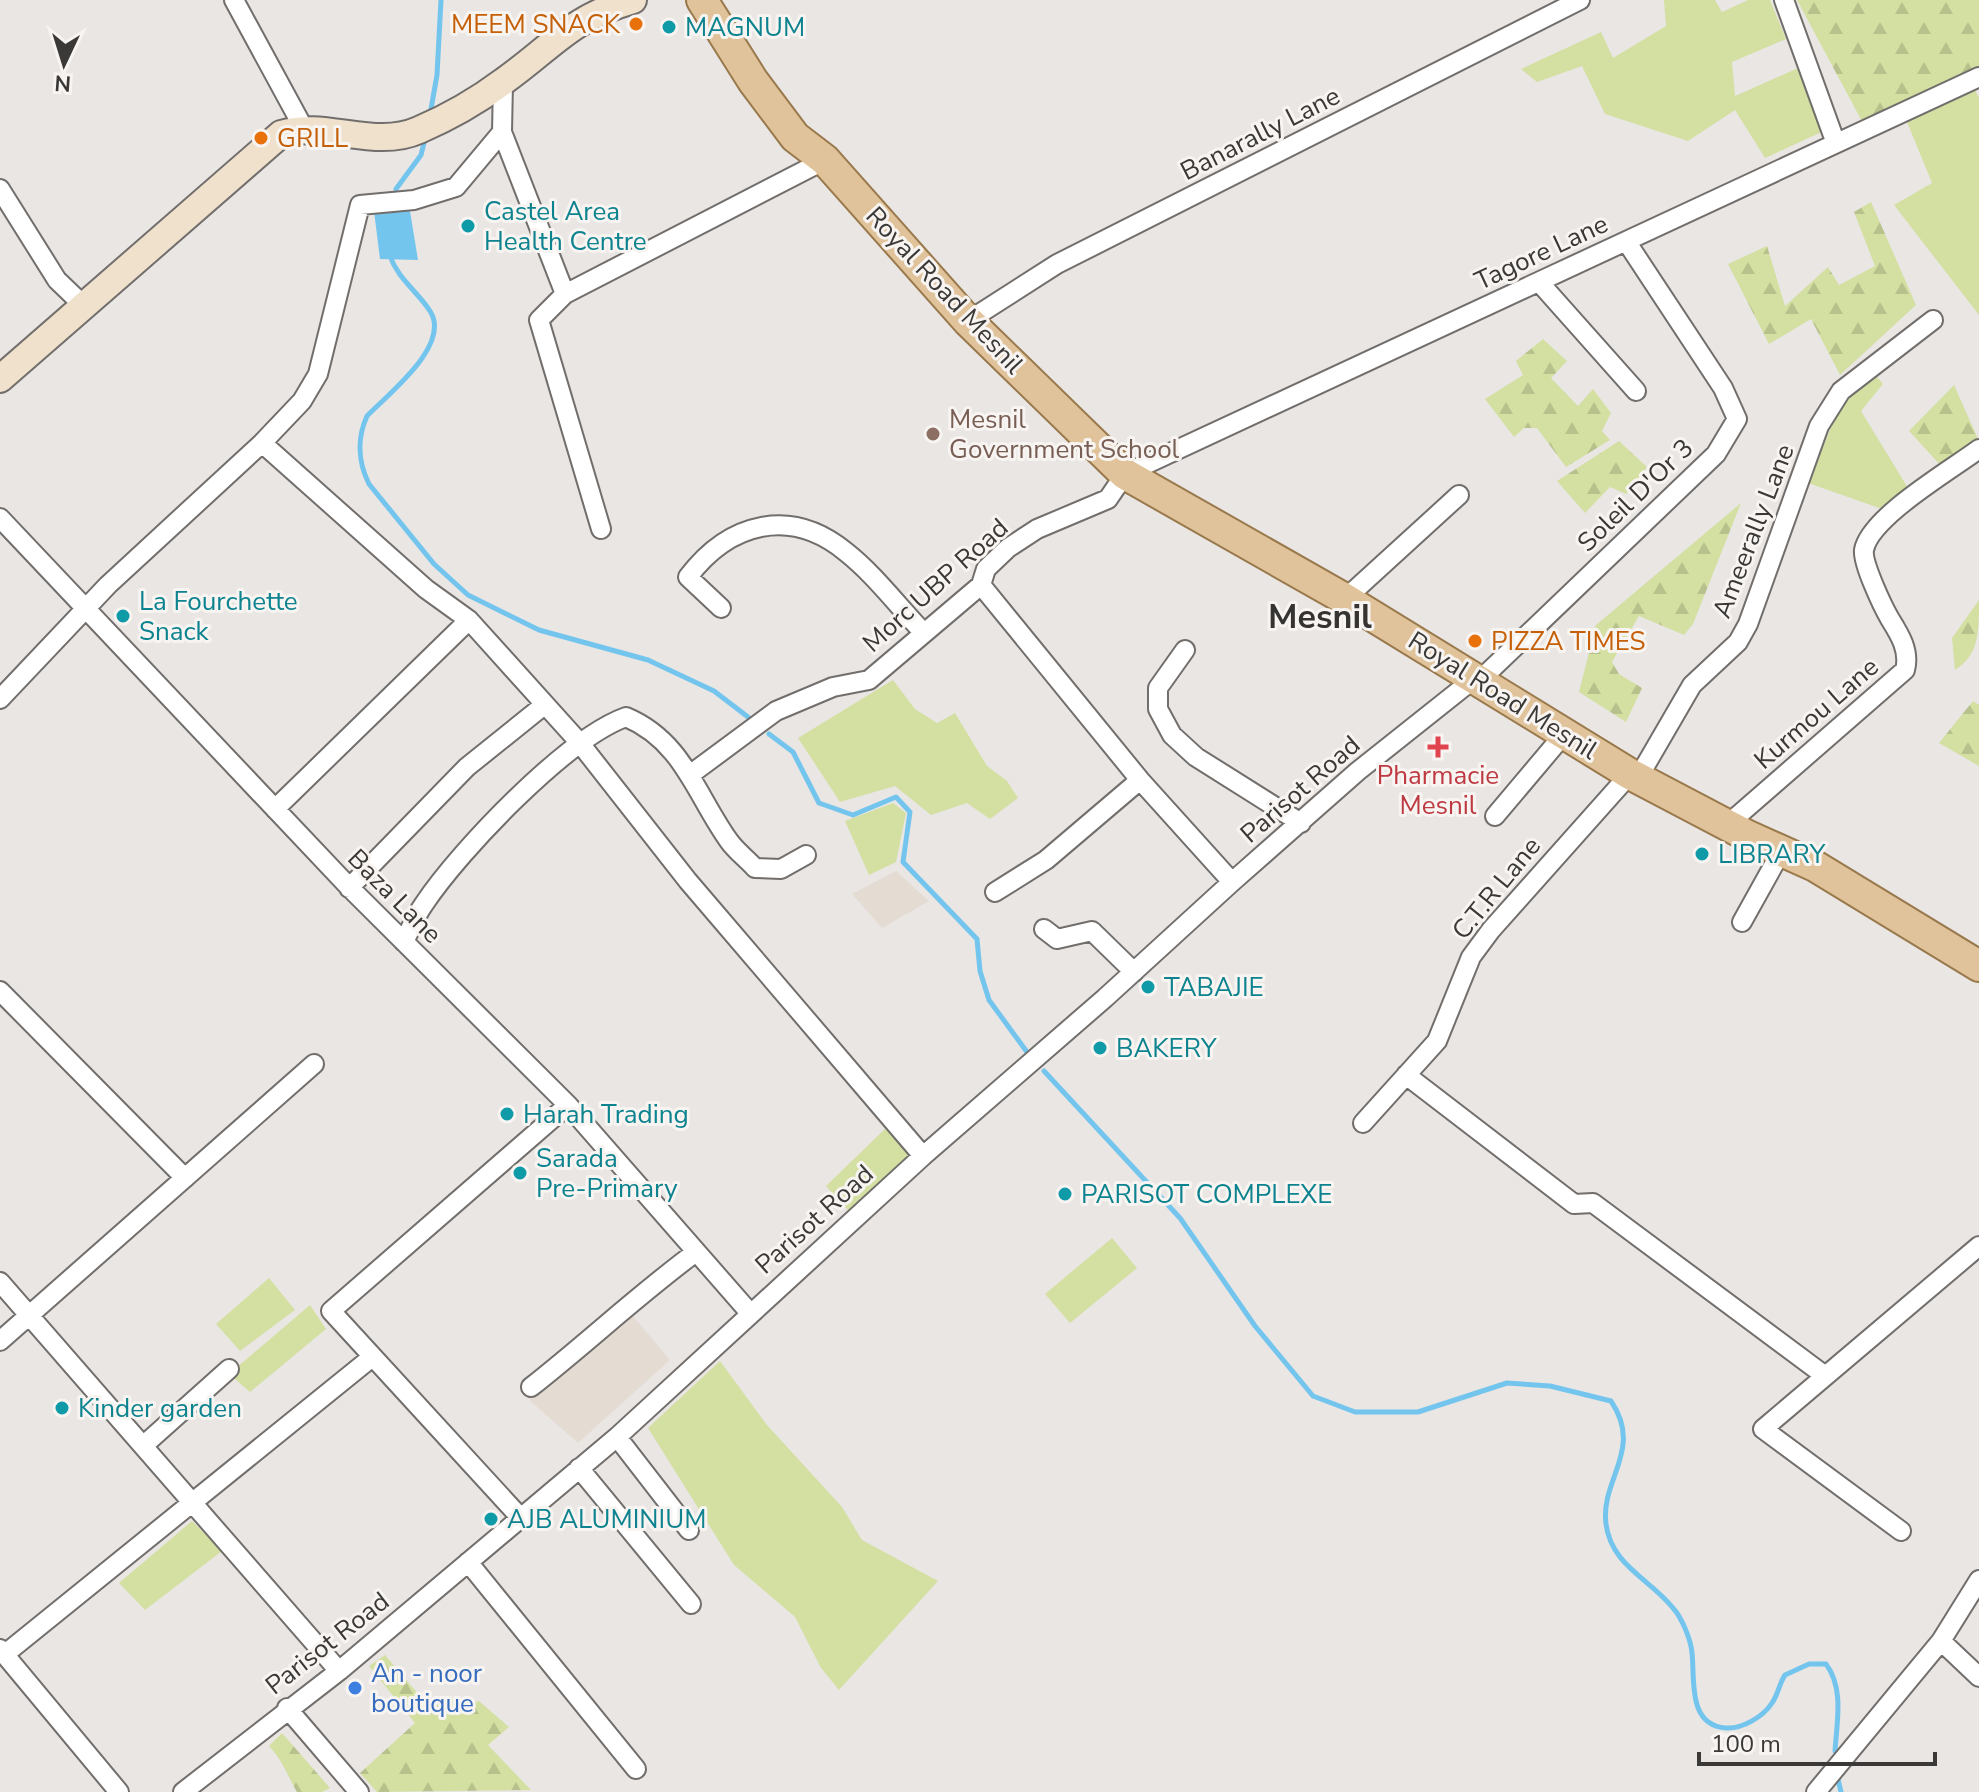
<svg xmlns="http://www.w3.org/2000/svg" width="1979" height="1792" font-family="'Nunito Sans',sans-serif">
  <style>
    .built { fill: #e4dbd3 }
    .grass { fill: #d4e0a2 }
    .forest { fill: url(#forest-firs) }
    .water { fill: #74c5ee }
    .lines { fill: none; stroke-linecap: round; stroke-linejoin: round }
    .stream { stroke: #74c5ee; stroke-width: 5 }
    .street-casing { stroke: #716e6c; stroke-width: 22 }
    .secondary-casing { stroke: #716e6c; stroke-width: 30 }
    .primary-casing { stroke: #99794c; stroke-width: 34 }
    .street { stroke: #fff; stroke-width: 18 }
    .secondary { stroke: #f0e1cd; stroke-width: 26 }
    .primary { stroke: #e0c39a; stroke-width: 30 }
    .food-dot { fill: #e8710a; stroke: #f7f4f1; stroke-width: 3 }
    .culture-dot { fill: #0f9aa8; stroke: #f7f4f1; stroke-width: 3 }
    .education-dot { fill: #8d6e63; stroke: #f7f4f1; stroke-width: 3 }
    .health-dot { fill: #e0444e; stroke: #f7f4f1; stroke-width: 3 }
    .shop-dot { fill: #3f7fe0; stroke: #f7f4f1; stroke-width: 3 }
    .labels { text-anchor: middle; stroke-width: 6; stroke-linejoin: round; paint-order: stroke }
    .food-label { font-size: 26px; fill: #c56008; stroke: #f7f4f1; text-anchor: start }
    .culture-label { font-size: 26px; fill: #0d838f; stroke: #f7f4f1; text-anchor: start }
    .street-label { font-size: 26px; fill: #3a3938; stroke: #f7f4f1 }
    .education-label { font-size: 26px; fill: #785e54; stroke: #f7f4f1; text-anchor: start }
    .health-label { font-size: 26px; fill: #be3a42; stroke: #f7f4f1 }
    .shop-label { font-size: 26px; fill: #366cbe; stroke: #f7f4f1; text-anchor: start }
    .district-label { font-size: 34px; font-weight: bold; fill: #363432; stroke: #f7f4f1 }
  </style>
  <defs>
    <pattern id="forest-firs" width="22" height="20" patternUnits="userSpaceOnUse" patternTransform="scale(2)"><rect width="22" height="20" fill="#d4e0a2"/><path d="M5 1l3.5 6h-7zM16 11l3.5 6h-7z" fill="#b7c18c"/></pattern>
  </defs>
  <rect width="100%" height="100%" fill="#e9e6e4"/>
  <path class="built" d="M 896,871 L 929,901 L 882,928 L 852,894 Z
    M 626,1308 L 670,1360 L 578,1443 L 529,1400 Z"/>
  <path class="grass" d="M 1664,0 L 1715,0 L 1722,12 L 1748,0 L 1770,0 L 1786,39 L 1732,62 L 1735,96 L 1798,68 L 1824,131 L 1765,158 L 1735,110 L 1688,141 L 1605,114 L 1582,66 L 1537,82 L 1521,69 L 1601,32 L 1613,58 L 1666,26 Z
    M 1970,80 L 1979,98 L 1979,315 L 1894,205 L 1932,183 L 1907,122 Z
    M 1872,371 L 1883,384 L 1861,411 L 1911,493 L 1885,510 L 1808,483 L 1837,413 Z
    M 893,680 L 915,709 L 937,723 L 955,713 L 987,766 L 1007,781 L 1018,798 L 990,819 L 967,803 L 931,815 L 895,786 L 840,802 L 798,738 Z
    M 893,803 L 906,813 L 896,862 L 869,875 L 845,821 Z
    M 887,1127 L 917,1156 L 849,1211 L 826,1186 Z
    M 1112,1238 L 1137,1268 L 1070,1323 L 1045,1294 Z
    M 269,1278 L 295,1310 L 240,1351 L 216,1324 Z
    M 310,1305 L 326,1329 L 250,1392 L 229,1374 Z
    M 720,1361 L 767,1425 L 842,1507 L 862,1540 L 938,1581 L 839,1690 L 821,1668 L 795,1617 L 734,1565 L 648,1428 Z
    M 192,1521 L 222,1551 L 145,1610 L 119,1583 Z"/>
  <path class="forest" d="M 1797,0 L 1979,0 L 1979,76 L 1865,127 Z
    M 1871,202 L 1916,305 L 1840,375 L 1811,319 L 1769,344 L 1728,264 L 1767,246 L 1785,306 L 1828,267 L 1839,285 L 1875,266 L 1854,212 Z
    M 1543,339 L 1567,361 L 1551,378 L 1578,406 L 1593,389 L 1611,413 L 1602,431 L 1610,440 L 1566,467 L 1537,428 L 1524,428 L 1514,437 L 1485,399 L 1523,375 L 1516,361 Z
    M 1954,385 L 1979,441 L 1943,468 L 1909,431 Z
    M 1619,441 L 1647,467 L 1626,494 L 1610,487 L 1585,513 L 1557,481 Z
    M 1741,503 L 1693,624 L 1684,635 L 1639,616 L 1612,662 L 1619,674 L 1642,688 L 1626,722 L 1579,692 L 1596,625 Z
    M 1979,600 C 1979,632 1979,655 1955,670 L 1952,638 Z
    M 1973,701 L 1979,705 L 1979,766 L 1939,743 Z
    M 385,1655 L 431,1709 L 450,1696 L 462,1706 L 479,1701 L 509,1727 L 488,1745 L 531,1790 L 377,1792 L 360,1773 L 415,1723 L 369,1666 Z
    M 282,1733 L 330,1788 L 322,1792 L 297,1792 C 287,1775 283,1761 269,1746 Z"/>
  <path class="water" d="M 374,211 L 410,211 L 418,260 L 380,259 Z"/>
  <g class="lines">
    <path class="stream" d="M 431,109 L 437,75 L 441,0
      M 396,189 L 421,155 L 424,143
      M 390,256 C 398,279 417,291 430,311 C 452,345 388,394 367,416 C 357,438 358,462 369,484 L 434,564 L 468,595 L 539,630 L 648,660 L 714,691 L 748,717
      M 769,734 L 793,752 L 819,803 L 853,815 L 896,797 L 910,812 L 903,862 L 977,939 L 980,971 L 989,1000 L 1027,1052
      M 1044,1071 L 1180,1218 L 1255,1326 L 1313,1396 L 1355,1412 L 1418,1412 L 1507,1383 L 1550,1386 L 1611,1401 C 1644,1450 1600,1479 1606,1524 C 1611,1565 1650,1579 1673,1608 C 1682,1618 1691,1640 1692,1653 C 1695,1679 1687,1725 1726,1728 C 1742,1729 1763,1717 1772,1703 C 1778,1695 1779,1684 1785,1675 L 1809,1664 L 1826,1664 C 1844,1688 1837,1721 1835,1751
      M 1837,1775 L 1841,1792"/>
    <g class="street-casing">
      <path id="street" d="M 234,0 L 303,127
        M 1784,0 L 1835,141
        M 502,132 L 565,294 L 539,320 L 601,529
        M 0,189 L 57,280 L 84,306
        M 1539,282 L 1636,391
        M 565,294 L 825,160
        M 968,321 L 1057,264 L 1580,0
        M 262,443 L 426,589 L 469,620 L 579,742 L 688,881 L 923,1156
        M 0,518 L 350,888 L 568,1105 L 750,1313
        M 981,585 L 1140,780 L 1046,860 L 995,892
        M 1345,599 L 1459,495
        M 721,608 L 688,577 C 729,523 790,506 846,552 C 874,574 898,606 923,632
        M 1185,650 L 1158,688 L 1158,709 L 1172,735 L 1196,757 L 1301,823
        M 1479,681 L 1716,454 L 1737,419 L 1723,388 L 1626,241
        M 0,699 L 108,585 L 262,443 L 302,401 L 318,374 L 360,205 L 414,200 L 456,187 L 502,132 L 503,82
        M 691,774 L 776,711 L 833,687 L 869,680 L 981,585 L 986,569 L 1008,548 L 1037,529 L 1108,499 L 1125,474 L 1979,77
        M 1638,778 L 1692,685 L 1738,642 L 1748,624 L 1819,426 L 1841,391 L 1933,320
        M 1140,780 L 1232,882
        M 275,809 L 469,620
        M 1495,816 L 1565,733
        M 1727,825 L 1905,670 C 1910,651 1900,635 1890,619 C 1883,607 1862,563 1864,550 C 1870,517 1951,470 1979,449
        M 349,888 L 467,767 L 543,706
        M 1742,922 L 1782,850
        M 1044,929 L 1057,939 L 1092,931 L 1134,972
        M 404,942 C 410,930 416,915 424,904 C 460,850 567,738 626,717 C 683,741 696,795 729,841 C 736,851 747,859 755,868 L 781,869 L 806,855
        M 0,991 L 185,1178
        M 1406,1075 L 1574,1204 L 1593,1203 L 1824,1375
        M 1363,1123 L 1437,1041 L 1471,957 L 1491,930 L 1630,774
        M 0,1282 L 339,1671
        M 0,1341 L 314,1064
        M 531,1387 C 587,1343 639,1294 696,1252
        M 617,1437 L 689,1530
        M 144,1445 L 229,1369
        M 579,1468 L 691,1604
        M 519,1516 L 331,1311 L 568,1105
        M 1901,1531 L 1763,1429 L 1979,1246
        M 468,1562 L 636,1769
        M 1941,1641 L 1979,1677
        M 0,1649 L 119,1792
        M 5,1654 L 371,1358
        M 287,1708 L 359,1792
        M 183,1792 L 339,1671 L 617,1437 L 923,1156 L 1105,998 L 1232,882 L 1358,771 L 1475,678
        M 1816,1792 L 1941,1641 L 1979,1580"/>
    </g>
    <g class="secondary-casing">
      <path id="secondary" d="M 0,379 L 281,134 C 326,120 374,150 419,130 C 447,118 480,99 504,81 C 553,46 571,18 633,0"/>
    </g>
    <g class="primary-casing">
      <path id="primary" d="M 702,0 L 753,81 L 795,137 L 825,160 L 968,321 L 1125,474 L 1345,599 L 1630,774 L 1748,836 L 1815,866 L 1979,966"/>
    </g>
    <use href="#street" class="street"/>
    <use href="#secondary" class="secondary"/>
    <use href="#primary" class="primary"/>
  </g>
  <g class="food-dot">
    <circle cx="636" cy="24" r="8"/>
    <circle cx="261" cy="138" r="8"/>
    <circle cx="1475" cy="641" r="8"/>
  </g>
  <g class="culture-dot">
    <circle cx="669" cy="27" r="8"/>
    <circle cx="468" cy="226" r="8"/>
    <circle cx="123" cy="616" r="8"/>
    <circle cx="1702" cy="854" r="8"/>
    <circle cx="1148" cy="987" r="8"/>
    <circle cx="1100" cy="1048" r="8"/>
    <circle cx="507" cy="1114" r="8"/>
    <circle cx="520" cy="1173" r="8"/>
    <circle cx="1065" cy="1194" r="8"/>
    <circle cx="62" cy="1408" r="8"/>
    <circle cx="491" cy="1519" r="8"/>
  </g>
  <circle class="education-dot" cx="933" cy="434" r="8"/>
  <path class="health-dot" d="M1434 735h8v8h8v8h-8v8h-8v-8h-8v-8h8z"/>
  <circle class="shop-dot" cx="355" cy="1688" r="8"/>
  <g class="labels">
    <g class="food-label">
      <text x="620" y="33" text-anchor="end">MEEM SNACK</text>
      <text x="277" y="147">GRILL</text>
      <text x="1491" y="650">PIZZA TIMES</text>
    </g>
    <g class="culture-label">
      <text x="685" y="36">MAGNUM</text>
      <text x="484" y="220">Castel Area<tspan x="484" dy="30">Health Centre</tspan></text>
      <text x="139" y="610">La Fourchette<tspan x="139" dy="30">Snack</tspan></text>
      <text x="1718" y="863">LIBRARY</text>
      <text x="1164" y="996">TABAJIE</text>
      <text x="1116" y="1057">BAKERY</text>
      <text x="523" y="1123">Harah Trading</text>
      <text x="536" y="1167">Sarada<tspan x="536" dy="30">Pre-Primary</tspan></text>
      <text x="1081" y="1203">PARISOT COMPLEXE</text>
      <text x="78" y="1417">Kinder garden</text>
      <text x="507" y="1528">AJB ALUMINIUM</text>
    </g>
    <g class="street-label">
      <text transform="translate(1260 133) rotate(-27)" y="9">Banarally Lane</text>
      <text transform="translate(1541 252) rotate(-25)" y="9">Tagore Lane</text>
      <text transform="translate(945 290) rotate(47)" y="9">Royal Road Mesnil</text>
      <text transform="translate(1635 495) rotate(-44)" y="9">Soleil D'Or 3</text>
      <text transform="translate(1753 531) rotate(-69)" y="9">Ameerally Lane</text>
      <text transform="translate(935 585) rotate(-42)" y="9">Morc UBP Road</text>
      <text transform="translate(1503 695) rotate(32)" y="9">Royal Road Mesnil</text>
      <text transform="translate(1816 713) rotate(-41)" y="9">Kurmou Lane</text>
      <text transform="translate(1300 789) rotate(-41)" y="9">Parisot Road</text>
      <text transform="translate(1496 888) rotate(-51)" y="9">C.T.R Lane</text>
      <text transform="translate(395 896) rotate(45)" y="9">Baza Lane</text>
      <text transform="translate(814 1219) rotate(-42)" y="9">Parisot Road</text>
      <text transform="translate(327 1643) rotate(-38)" y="9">Parisot Road</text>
    </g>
    <g class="education-label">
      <text x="949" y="428">Mesnil<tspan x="949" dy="30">Government School</tspan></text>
    </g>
    <g class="health-label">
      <text x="1438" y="784">Pharmacie<tspan x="1438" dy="30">Mesnil</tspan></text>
    </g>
    <g class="shop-label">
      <text x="371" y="1682">An - noor<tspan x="371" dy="30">boutique</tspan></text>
    </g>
    <g class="district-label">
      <text x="1320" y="628">Mesnil</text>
    </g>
  </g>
  <g transform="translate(64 64) rotate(184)" stroke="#f7f4f1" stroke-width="6" paint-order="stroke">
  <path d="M0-6L14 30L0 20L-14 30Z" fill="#3a3938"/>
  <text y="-12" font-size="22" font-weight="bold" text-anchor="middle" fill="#3a3938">N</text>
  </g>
  <path d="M1699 1752v12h236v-12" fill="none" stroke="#3a3938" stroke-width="4"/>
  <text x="1711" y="1752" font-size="24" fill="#3a3938" stroke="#f7f4f1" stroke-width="6" paint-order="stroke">100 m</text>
</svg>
